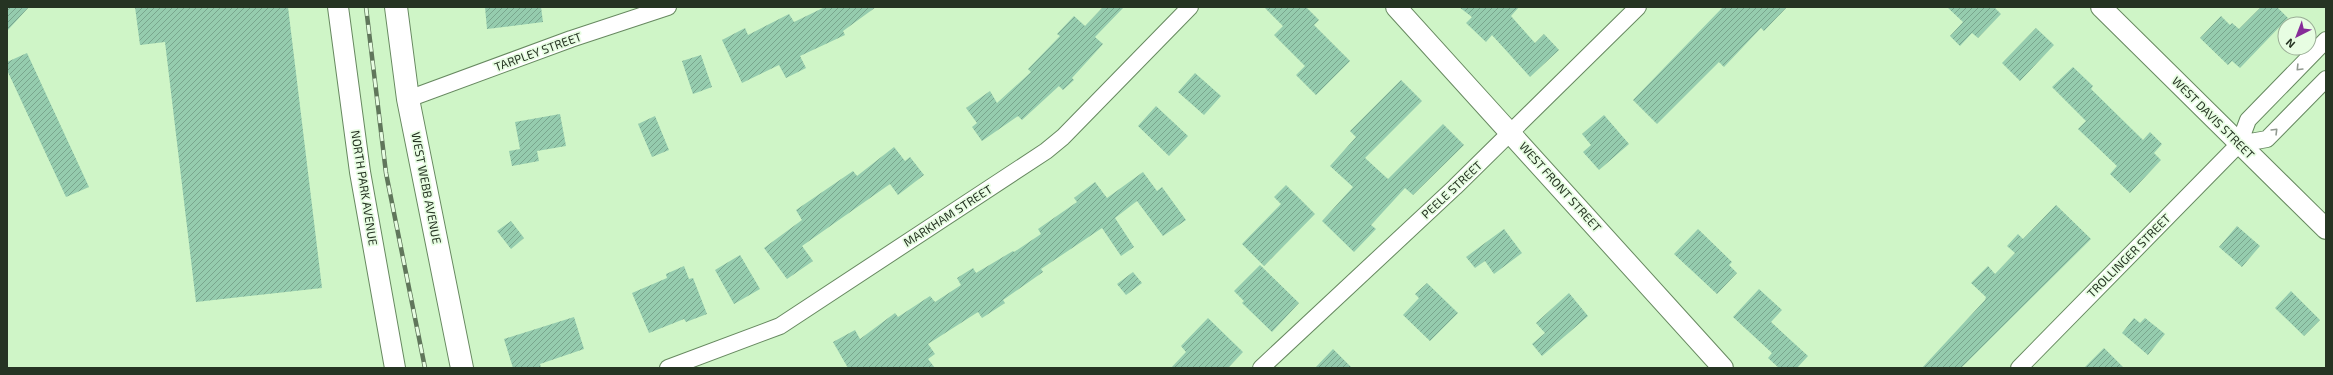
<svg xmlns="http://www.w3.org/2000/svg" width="2333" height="375" font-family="'Exo 2',sans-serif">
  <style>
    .building { fill: url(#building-hatch) }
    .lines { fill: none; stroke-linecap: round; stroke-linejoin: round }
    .minor-casing { stroke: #678960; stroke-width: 18 }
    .tertiary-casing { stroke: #678960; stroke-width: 22 }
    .trunk-casing { stroke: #678960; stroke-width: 24 }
    .minor { stroke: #fff; stroke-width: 16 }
    .tertiary { stroke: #fff; stroke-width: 20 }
    .trunk { stroke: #fff; stroke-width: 22 }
    .rail-casing { stroke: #60765b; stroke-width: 4.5 }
    .rail { stroke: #e7fde2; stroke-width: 3; stroke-dasharray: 9; stroke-linecap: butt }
    .oneway { stroke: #929a91 }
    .labels { text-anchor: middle; stroke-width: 3.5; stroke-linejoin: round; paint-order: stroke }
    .street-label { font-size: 12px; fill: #263423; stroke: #e7fde2 }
  </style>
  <defs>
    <pattern id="building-hatch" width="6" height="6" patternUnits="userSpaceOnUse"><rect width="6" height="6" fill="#95ccae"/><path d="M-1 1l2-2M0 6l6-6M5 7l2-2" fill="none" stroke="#79a68d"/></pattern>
  </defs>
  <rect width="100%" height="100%" fill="#cff5c7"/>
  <path class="building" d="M 7,7 L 29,7 L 7,31 Z
    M 135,7 L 288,7 L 322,288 L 196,302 L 165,42 L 140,45 Z
    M 485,7 L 541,7 L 543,22 L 487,29 Z
    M 825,7 L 876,7 L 843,31 L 845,35 L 800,56 L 806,68 L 786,78 L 779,65 L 742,83 L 722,40 L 745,28 L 748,35 L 789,14 L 794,22 Z
    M 1103,7 L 1124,7 L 1095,37 L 1103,44 L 1072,78 L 1074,80 L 1063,90 L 1059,86 L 1022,120 L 1018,116 L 982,141 L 972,127 L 977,123 L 966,108 L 990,91 L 997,103 L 1031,72 L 1028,69 L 1060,36 L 1057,34 L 1074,16 L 1085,26 Z
    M 1264,7 L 1306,7 L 1319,20 L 1314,25 L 1350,61 L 1316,95 L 1296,75 L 1305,66 L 1274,35 L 1283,26 Z
    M 1459,7 L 1519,7 L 1511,16 L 1535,43 L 1544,34 L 1559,50 L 1530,77 L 1492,35 L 1486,42 L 1466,23 L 1472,17 Z
    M 1723,7 L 1787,7 L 1764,31 L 1761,28 L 1724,67 L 1719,62 L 1657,124 L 1633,100 Z
    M 1947,7 L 1994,7 L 2001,14 L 1978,38 L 1972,33 L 1960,46 L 1950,36 L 1963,22 Z
    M 2261,7 L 2277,7 L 2288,18 L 2240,68 L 2232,61 L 2228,65 L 2200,38 L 2221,16 L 2230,25 L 2232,23 L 2239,29 Z
    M 2036,28 L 2054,45 L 2020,81 L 2002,63 Z
    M 27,53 L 89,187 L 66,197 L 7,70 L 7,62 Z
    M 701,55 L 712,87 L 693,94 L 682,61 Z
    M 2073,67 L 2093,86 L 2091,89 L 2143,140 L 2150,132 L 2162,144 L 2154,153 L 2161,160 L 2130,193 L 2110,174 L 2117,166 L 2078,129 L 2086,121 L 2052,87 Z
    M 1195,73 L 1221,96 L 1204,115 L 1178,92 Z
    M 1401,80 L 1422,101 L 1365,158 L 1388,179 L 1443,124 L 1464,145 L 1413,195 L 1405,188 L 1371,225 L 1376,229 L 1354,252 L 1322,221 L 1353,187 L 1330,166 L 1356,137 L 1350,131 Z
    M 1156,106 L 1188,136 L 1169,156 L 1138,126 Z
    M 560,114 L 566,146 L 537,151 L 539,161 L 512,166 L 509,151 L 520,149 L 515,122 Z
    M 1604,115 L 1629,144 L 1599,170 L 1583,152 L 1591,145 L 1582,134 Z
    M 655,116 L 669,150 L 652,157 L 638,124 Z
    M 894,147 L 905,161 L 910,157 L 924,175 L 898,195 L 890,184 L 802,246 L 813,261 L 787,279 L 764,248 L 802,220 L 796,210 L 853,171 L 857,176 Z
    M 1143,172 L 1157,191 L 1162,187 L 1186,220 L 1163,236 L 1137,201 L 1115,218 L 1134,247 L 1121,256 L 1102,228 L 1041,269 L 1043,272 L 1003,300 L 1005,303 L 982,318 L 978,312 L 928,344 L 935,354 L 928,359 L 935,368 L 848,368 L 833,342 L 855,330 L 860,339 L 895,313 L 898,317 L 930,296 L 935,302 L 961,285 L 957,278 L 973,268 L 976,273 L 1013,251 L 1014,252 L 1041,234 L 1038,229 L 1077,202 L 1074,198 L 1095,182 L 1107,198 Z
    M 1286,185 L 1315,214 L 1264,266 L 1242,244 L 1281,204 L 1274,197 Z
    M 2056,205 L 2091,239 L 1961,368 L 1922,368 L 1985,300 L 1986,297 L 1971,283 L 1988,266 L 1995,274 L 2015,253 L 2007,246 L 2018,234 L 2023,239 Z
    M 511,221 L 524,238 L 511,249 L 497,231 Z
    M 2237,226 L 2260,246 L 2242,267 L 2219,247 Z
    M 1504,229 L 1522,253 L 1494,274 L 1485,261 L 1475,268 L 1466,257 Z
    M 1698,229 L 1732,262 L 1729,265 L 1737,273 L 1717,294 L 1674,254 Z
    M 740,255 L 760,289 L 734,304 L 715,270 Z
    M 1260,265 L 1299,303 L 1272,332 L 1242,303 L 1244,301 L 1234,291 Z
    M 684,266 L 689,279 L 693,278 L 707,314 L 686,322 L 684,319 L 649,333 L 632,293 L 667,278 L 666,274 Z
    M 1133,272 L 1142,283 L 1126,295 L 1117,284 Z
    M 1427,283 L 1458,313 L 1430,341 L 1403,315 L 1419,298 L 1415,294 Z
    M 1759,289 L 1782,310 L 1771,322 L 1808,356 L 1797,368 L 1779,368 L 1768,358 L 1772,353 L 1733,317 Z
    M 2291,291 L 2320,320 L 2304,336 L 2275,308 Z
    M 1569,293 L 1588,316 L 1542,356 L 1532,344 L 1545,333 L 1536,323 Z
    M 574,317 L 584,349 L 540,364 L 541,368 L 513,368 L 504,339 Z
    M 1208,318 L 1243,352 L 1228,368 L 1171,368 L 1186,352 L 1181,346 Z
    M 2134,318 L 2140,323 L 2145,318 L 2165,334 L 2148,355 L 2122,333 Z
    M 2104,348 L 2124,368 L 2084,368 Z
    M 1333,349 L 1352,368 L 1315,368 Z"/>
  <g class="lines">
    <g class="minor-casing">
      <path id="minor" d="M 408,99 L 571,39 L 668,7
        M 2239,144 L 2267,139 L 2326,79
        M 668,368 L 780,326 L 1046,151 L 1063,137 L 1190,7
        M 1261,368 L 1455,187 L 1638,7
        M 2019,368 L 2239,144 L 2248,120 L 2326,40"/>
    </g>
    <g class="tertiary-casing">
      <path id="tertiary" d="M 338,7 L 360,172 L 395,368
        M 1396,7 L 1723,368
        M 2101,7 L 2326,229"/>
    </g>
    <g class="trunk-casing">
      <path id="trunk" d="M 396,7 L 408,99 L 462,368"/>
    </g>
    <use href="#minor" class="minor"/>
    <use href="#tertiary" class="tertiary"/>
    <use href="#trunk" class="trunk"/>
    <g class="rail-casing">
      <path id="rail" d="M 366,7 L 386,173 L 425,368"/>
    </g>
    <use href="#rail" class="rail"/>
  </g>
  <defs><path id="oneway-chevron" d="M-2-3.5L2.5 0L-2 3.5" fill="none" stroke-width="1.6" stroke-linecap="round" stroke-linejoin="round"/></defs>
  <g class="oneway">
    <use href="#oneway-chevron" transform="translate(2299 68) rotate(134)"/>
    <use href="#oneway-chevron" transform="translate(2275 131) rotate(-45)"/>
  </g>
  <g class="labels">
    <g class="street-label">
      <text transform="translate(538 52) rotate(-20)" y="4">TARPLEY STREET</text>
      <text transform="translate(2213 118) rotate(45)" y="4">WEST DAVIS STREET</text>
      <text transform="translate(1560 187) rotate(48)" y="4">WEST FRONT STREET</text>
      <text transform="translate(364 188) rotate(81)" y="4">NORTH PARK AVENUE</text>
      <text transform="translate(426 188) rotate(79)" y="4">WEST WEBB AVENUE</text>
      <text transform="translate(1452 190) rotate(-43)" y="4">PEELE STREET</text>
      <text transform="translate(948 216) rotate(-33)" y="4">MARKHAM STREET</text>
      <text transform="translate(2129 256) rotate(-45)" y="4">TROLLINGER STREET</text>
    </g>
  </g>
  <rect width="2333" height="375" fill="none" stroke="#263423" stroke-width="16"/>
  <g transform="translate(2297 36) rotate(222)"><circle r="19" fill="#e7fde2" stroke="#9aad96"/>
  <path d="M0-3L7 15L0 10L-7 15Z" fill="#862c98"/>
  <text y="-6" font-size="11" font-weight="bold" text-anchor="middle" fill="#263423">N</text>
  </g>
</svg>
